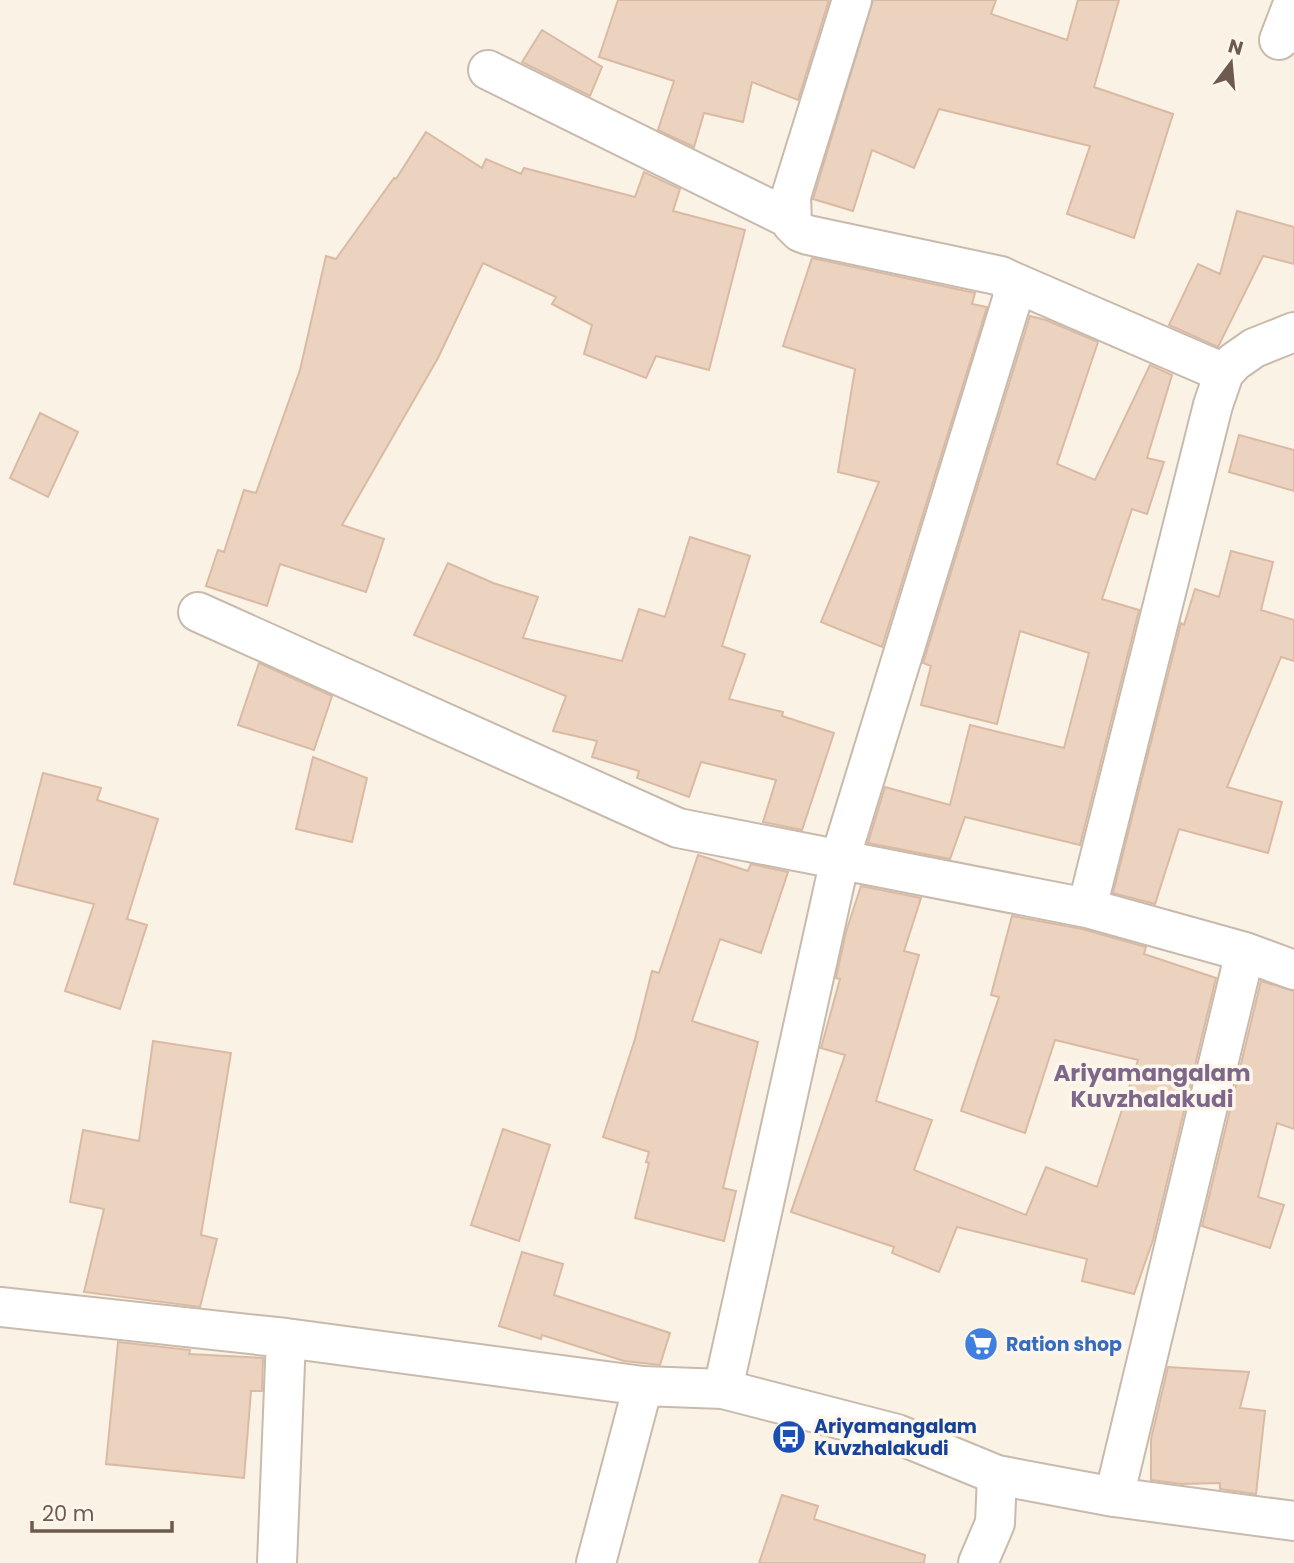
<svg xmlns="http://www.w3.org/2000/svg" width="1294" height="1563" font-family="Poppins,sans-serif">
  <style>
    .building { fill: #ebd3c0; stroke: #dbbaa3; stroke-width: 2 }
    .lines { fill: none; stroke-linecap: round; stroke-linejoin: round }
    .minor-casing { stroke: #c8baad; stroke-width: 42 }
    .minor { stroke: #fff; stroke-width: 38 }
    .labels { text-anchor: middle; stroke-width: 7; stroke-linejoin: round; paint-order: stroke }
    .shop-label { font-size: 19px; font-weight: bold; fill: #366cbe; stroke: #fcf6eb; text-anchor: start }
    .transit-label { font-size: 19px; font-weight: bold; fill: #164399; stroke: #fcf6eb; text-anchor: start }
    .quarter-label { font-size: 23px; font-weight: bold; fill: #7f668b; stroke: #fcf6eb }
  </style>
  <rect width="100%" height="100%" fill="#f9f2e5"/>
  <path class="building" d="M 618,0 L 829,0 L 798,100 L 752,82 L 743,122 L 704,113 L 694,147 L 658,130 L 674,81 L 599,57 Z
    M 873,0 L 996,0 L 991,14 L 1067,40 L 1078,0 L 1119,0 L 1094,87 L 1173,114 L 1134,238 L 1067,214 L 1090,146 L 939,109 L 914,168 L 872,150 L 853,211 L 813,199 Z
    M 542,30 L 602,67 L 590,96 L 522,62 Z
    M 426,132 L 482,168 L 486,159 L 521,174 L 524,168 L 635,197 L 644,172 L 680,189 L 673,211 L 745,230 L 709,370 L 656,356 L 646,378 L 584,354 L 592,325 L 552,304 L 556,297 L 483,263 L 438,358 L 342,525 L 384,539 L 366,592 L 280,564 L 267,606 L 206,586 L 218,550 L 224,552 L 244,490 L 256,493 L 300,370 L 326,256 L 336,259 L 394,178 L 396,179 Z
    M 1237,211 L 1294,227 L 1294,264 L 1263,256 L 1218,347 L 1169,325 L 1198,264 L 1220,274 Z
    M 812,258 L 975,293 L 972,304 L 987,307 L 882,647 L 821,622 L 879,482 L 838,472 L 855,369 L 783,346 Z
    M 1030,316 L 1046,320 L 1098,342 L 1057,464 L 1095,480 L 1150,365 L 1172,375 L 1147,458 L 1164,462 L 1147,514 L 1132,509 L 1102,599 L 1139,610 L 1080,845 L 965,817 L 950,859 L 868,843 L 885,787 L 950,805 L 970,725 L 1064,748 L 1089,653 L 1020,631 L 997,724 L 921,705 L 931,666 L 923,663 Z
    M 40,413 L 78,432 L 48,497 L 10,478 Z
    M 1239,435 L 1294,450 L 1294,491 L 1229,472 Z
    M 690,537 L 750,556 L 722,646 L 745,654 L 729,699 L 783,712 L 782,716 L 834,733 L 802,830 L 763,822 L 776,780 L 701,762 L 689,797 L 637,778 L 639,771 L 592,757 L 597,741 L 553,731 L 566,696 L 414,635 L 448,563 L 493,583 L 538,597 L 523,638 L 622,661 L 639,609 L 665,617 Z
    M 1231,551 L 1273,562 L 1261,610 L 1294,620 L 1294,661 L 1281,657 L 1227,787 L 1282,802 L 1268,853 L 1179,829 L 1155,904 L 1113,893 L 1181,623 L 1184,625 L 1195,589 L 1219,597 Z
    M 259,663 L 332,696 L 314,750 L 238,725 Z
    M 313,757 L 367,778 L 352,842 L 296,829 Z
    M 43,773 L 101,788 L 97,800 L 158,819 L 127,919 L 147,925 L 120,1009 L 65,991 L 94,904 L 14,884 Z
    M 698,855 L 748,871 L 751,864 L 788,872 L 761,953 L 720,939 L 692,1021 L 758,1042 L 723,1188 L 736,1191 L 724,1241 L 635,1218 L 649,1163 L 646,1162 L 649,1152 L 603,1137 L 635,1039 L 652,971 L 659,973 Z
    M 861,886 L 921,898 L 904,951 L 919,955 L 876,1101 L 932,1120 L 914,1170 L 1026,1215 L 1046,1167 L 1097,1187 L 1138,1060 L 1055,1040 L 1025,1133 L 961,1111 L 999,997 L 991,995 L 1012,916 L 1082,929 L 1146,947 L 1144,954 L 1216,978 L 1153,1240 L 1134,1294 L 1082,1281 L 1087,1259 L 957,1227 L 939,1272 L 892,1253 L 894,1247 L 791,1212 L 845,1055 L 821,1048 L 840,979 L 836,978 L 846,932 Z
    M 1261,981 L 1294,991 L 1294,1129 L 1277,1123 L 1258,1197 L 1284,1205 L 1270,1248 L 1202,1226 Z
    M 153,1041 L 231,1053 L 201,1235 L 217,1239 L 200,1307 L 84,1292 L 104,1209 L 70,1202 L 83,1130 L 139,1141 Z
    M 503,1129 L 550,1145 L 519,1241 L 471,1225 Z
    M 522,1252 L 563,1264 L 554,1295 L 670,1333 L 660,1365 L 624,1361 L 542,1335 L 541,1339 L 499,1326 Z
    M 118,1342 L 190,1350 L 189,1354 L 263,1358 L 262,1391 L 251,1391 L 244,1478 L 106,1464 Z
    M 1168,1367 L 1249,1372 L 1240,1408 L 1265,1411 L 1256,1494 L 1220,1489 L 1220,1483 L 1182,1484 L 1151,1480 L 1151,1439 Z
    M 782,1495 L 818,1506 L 814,1519 L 925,1555 L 924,1563 L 759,1563 Z"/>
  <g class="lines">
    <g class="minor-casing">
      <path id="minor" d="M 1279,40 L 1294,1
        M 488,70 L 790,219
        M 1009,280 L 1224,373
        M 198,612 L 678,828 L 1087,908 L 1245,952 L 1294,970
        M 1087,908 L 1213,405 L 1224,373 L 1234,362 L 1254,348 L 1294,332
        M 0,1307 L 286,1338 L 643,1386 L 723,1389 L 897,1434 L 997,1475 L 995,1523 L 978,1563
        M 723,1389 L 840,859 L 1013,296 L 1009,280 L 1001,276 L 808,235 L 800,232 L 792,224 L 791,196 L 852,0
        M 997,1475 L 1114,1497 L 1294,1521
        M 1114,1497 L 1245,952
        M 277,1563 L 286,1338
        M 596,1563 L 643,1386"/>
    </g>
    <use href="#minor" class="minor"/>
  </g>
  <defs>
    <g id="supermarket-disc" transform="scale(1.75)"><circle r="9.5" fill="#3f7fe0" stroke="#fcf6eb"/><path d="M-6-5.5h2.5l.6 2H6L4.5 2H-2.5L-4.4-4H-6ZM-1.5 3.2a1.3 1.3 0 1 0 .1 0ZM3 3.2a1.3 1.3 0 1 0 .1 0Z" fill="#fff"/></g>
    <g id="bus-disc" transform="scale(1.75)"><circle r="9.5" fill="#1a4fb4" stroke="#fcf6eb"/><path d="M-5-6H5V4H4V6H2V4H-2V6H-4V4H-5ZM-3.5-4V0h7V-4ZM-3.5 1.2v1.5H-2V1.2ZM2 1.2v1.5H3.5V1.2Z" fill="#fff"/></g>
  </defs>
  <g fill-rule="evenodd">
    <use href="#supermarket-disc" x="981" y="1344"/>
    <use href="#bus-disc" x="789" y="1437"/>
  </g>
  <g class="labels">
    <g class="shop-label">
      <text x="1006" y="1351">Ration shop</text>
    </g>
    <g class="transit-label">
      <text x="814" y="1433">Ariyamangalam<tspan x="814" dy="22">Kuvzhalakudi</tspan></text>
    </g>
    <g class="quarter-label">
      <text x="1152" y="1081">Ariyamangalam<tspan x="1152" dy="26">Kuvzhalakudi</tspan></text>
    </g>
  </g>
  <g transform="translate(1231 63) rotate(16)" stroke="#fcf6eb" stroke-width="5" paint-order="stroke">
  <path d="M0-5L12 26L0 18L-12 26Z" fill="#6e5a4e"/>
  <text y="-10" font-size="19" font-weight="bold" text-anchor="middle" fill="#6e5a4e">N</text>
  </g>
  <path d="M32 1521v10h140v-10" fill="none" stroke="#6e5a4e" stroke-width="3.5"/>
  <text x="42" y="1521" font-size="21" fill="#6e5a4e" stroke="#fcf6eb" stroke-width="5" paint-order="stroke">20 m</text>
</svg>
